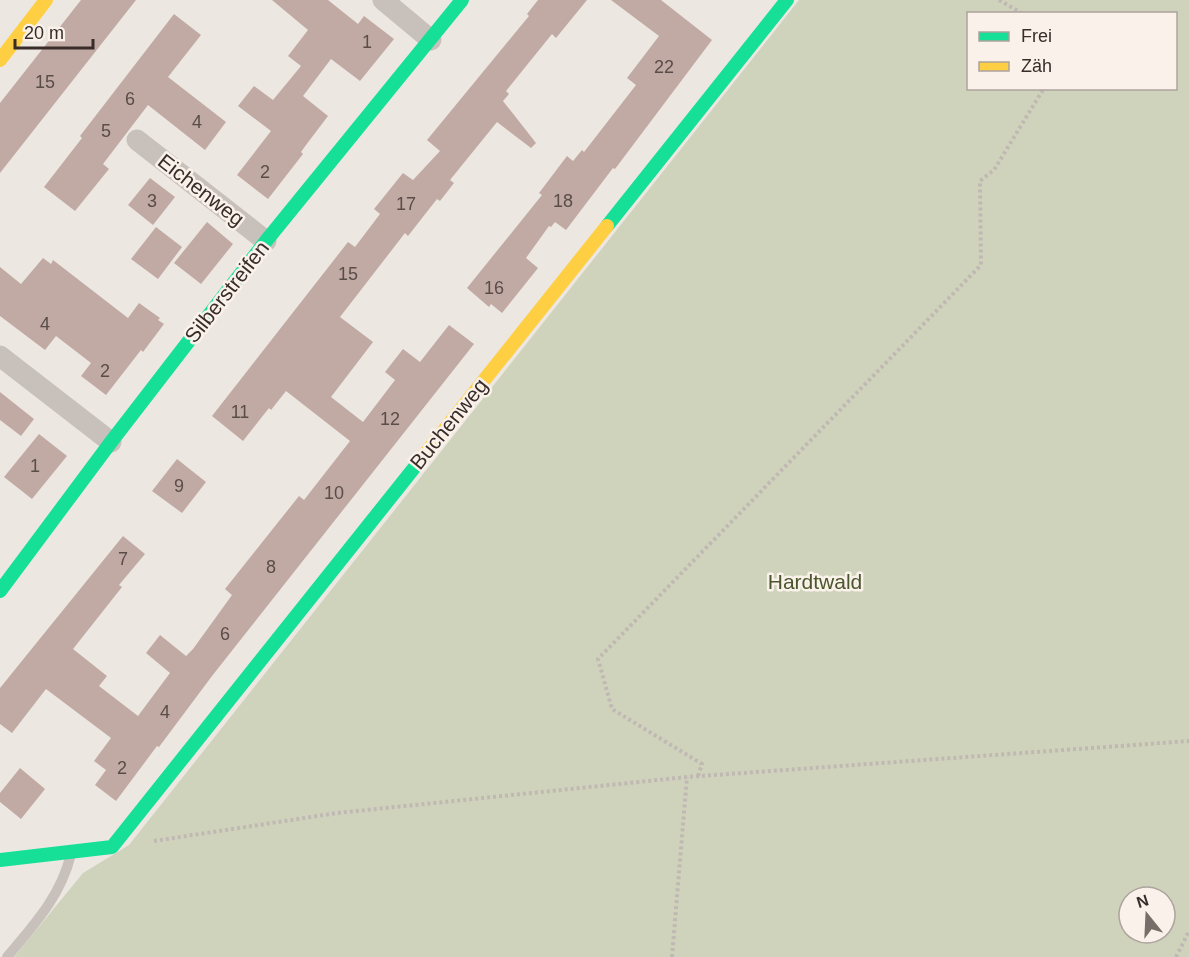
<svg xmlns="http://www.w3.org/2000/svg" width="1189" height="957" font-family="Arial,sans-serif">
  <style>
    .green { fill: #d0d3bc; fill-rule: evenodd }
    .building { fill: #c1aaa4 }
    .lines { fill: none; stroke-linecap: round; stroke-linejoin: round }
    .path { stroke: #c0b8b3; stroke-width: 4; stroke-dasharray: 3 3; stroke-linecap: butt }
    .lane { stroke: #c7c0bb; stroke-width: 10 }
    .street { stroke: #c7c0bb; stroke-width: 21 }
    .fast { stroke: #16e098; stroke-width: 14 }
    .slow { stroke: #ffcf43; stroke-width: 14 }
    .labels { text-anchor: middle; stroke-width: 5; stroke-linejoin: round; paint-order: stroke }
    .number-label { font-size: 18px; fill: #5a4c48 }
    .street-label { font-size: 21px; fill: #382d29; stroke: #faf2ea }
    .park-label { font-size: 21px; fill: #4a562d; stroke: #faf2ea }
  </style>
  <rect width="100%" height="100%" fill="#ede7e2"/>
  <path class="green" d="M 799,0 L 1189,0 L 1189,957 L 14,957 L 83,873 L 129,845 ZM 968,14 L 1176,14 L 1176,88 L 968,88 ZM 1129,897 L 1165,897 L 1165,933 L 1129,933 Z"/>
  <path class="building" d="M 81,0 L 136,0 L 0,173 L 0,103 Z
    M 272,0 L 328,0 L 358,24 L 364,16 L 394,39 L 360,81 L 331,59 L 303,96 L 328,116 L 306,145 L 301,152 L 303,154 L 268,199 L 237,175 L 271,131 L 238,106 L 254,86 L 273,100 L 301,66 L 288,56 L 308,30 Z
    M 538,0 L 587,0 L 556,38 L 552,34 L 506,91 L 509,94 L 503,101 L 536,143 L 531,148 L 497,122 L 450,180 L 454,183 L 440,201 L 437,199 L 408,236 L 405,233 L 340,317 L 373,342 L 331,397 L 363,422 L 395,380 L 385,372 L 403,349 L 420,362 L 449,325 L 474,344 L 212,676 L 159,747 L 157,746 L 116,801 L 95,785 L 106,770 L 94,761 L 111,738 L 46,689 L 12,733 L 0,724 L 0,688 L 123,536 L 145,554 L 119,585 L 122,587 L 73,649 L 107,676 L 99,686 L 138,716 L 170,673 L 146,653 L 160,635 L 186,656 L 193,649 L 232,595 L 225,589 L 299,496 L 304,500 L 350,441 L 286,391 L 271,410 L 269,408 L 243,441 L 212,416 L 348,242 L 355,247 L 380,214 L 374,209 L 403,173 L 413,180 L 440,151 L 427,140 L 529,16 L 527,14 Z
    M 611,0 L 661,0 L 712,40 L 615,169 L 613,168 L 566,230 L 555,222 L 551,227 L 549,226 L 526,258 L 538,268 L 502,313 L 491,304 L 489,307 L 467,288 L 542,195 L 539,193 L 567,156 L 573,161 L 582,150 L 584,152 L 636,85 L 627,78 L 659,36 Z
    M 174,14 L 201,35 L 168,77 L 226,122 L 205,150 L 148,105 L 103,164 L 109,169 L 75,211 L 44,187 L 82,138 L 80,136 Z
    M 150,178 L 175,197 L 153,225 L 128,205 Z
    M 207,222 L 233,244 L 201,284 L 174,263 Z
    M 156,227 L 182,247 L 158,279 L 131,259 Z
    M 43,258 L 51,264 L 53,260 L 128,318 L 139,303 L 160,318 L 158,320 L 164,324 L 143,352 L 141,350 L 106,395 L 81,376 L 91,363 L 56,336 L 45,350 L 0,316 L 0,267 L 21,284 Z
    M 0,392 L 34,419 L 21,436 L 0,420 Z
    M 39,434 L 67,456 L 32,499 L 4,477 Z
    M 177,459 L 206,482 L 182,513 L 152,491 Z
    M 20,768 L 45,789 L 21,819 L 0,802 L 0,793 Z"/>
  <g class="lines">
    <path class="path" d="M 999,0 L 1023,14
      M 698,776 L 702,764 L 612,709 L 598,659 L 981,265 L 980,181 L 994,170 L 1044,88
      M 154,841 L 337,813 L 687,777 L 1189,741
      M 672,957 L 687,777
      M 1176,957 L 1189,931"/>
    <path class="lane" d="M 7,957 C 34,925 61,896 71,854"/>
    <path class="street" d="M 383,0 L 431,40
      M 137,140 L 266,241
      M 0,356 L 111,442"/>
    <path class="fast" d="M 607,226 L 787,0
      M 0,591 L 111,442 L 266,241 L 462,0
      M 0,860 L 112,847 L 422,458"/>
    <path class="slow" d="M 0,60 L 46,0
      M 422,458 L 607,226"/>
  </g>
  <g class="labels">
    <g class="number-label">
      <text x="367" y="48">1</text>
      <text x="664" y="73">22</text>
      <text x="45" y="88">15</text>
      <text x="130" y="105">6</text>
      <text x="197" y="128">4</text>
      <text x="106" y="137">5</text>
      <text x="265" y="178">2</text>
      <text x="152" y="207">3</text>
      <text x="563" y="207">18</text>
      <text x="406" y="210">17</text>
      <text x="348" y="280">15</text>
      <text x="494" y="294">16</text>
      <text x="45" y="330">4</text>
      <text x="105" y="377">2</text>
      <text x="240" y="418">11</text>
      <text x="390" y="425">12</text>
      <text x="35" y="472">1</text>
      <text x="179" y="492">9</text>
      <text x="334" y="499">10</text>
      <text x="123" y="565">7</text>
      <text x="271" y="573">8</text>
      <text x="225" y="640">6</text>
      <text x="165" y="718">4</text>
      <text x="122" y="774">2</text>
    </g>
    <g class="street-label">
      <text transform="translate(201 190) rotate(38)" y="7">Eichenweg</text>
      <text transform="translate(227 292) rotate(-52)" y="7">Silberstreifen</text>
      <text transform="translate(449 424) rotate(-51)" y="7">Buchenweg</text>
    </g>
    <g class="park-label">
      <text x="815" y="589">Hardtwald</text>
    </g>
  </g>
  <rect x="967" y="12" width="210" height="78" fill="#faf2ea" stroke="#aca39d" stroke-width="1.5"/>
  <rect x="979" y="32" width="30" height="9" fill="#16e098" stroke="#aca39d" stroke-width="1.5"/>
  <text x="1021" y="42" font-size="18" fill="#382d29">Frei</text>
  <rect x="979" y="62" width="30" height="9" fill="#ffcf43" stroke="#aca39d" stroke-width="1.5"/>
  <text x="1021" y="72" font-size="18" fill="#382d29">Zäh</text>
  <g transform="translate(1147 915) rotate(342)"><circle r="28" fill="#faf2ea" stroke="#aca39d" stroke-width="1.5"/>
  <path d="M0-4.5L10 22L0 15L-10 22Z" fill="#776e6a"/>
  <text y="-9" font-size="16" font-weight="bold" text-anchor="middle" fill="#382d29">N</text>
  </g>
  <path d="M15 39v9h78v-9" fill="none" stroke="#382d29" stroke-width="3"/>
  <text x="24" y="39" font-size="18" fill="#382d29" stroke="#faf2ea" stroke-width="4.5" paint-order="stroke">20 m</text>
</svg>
